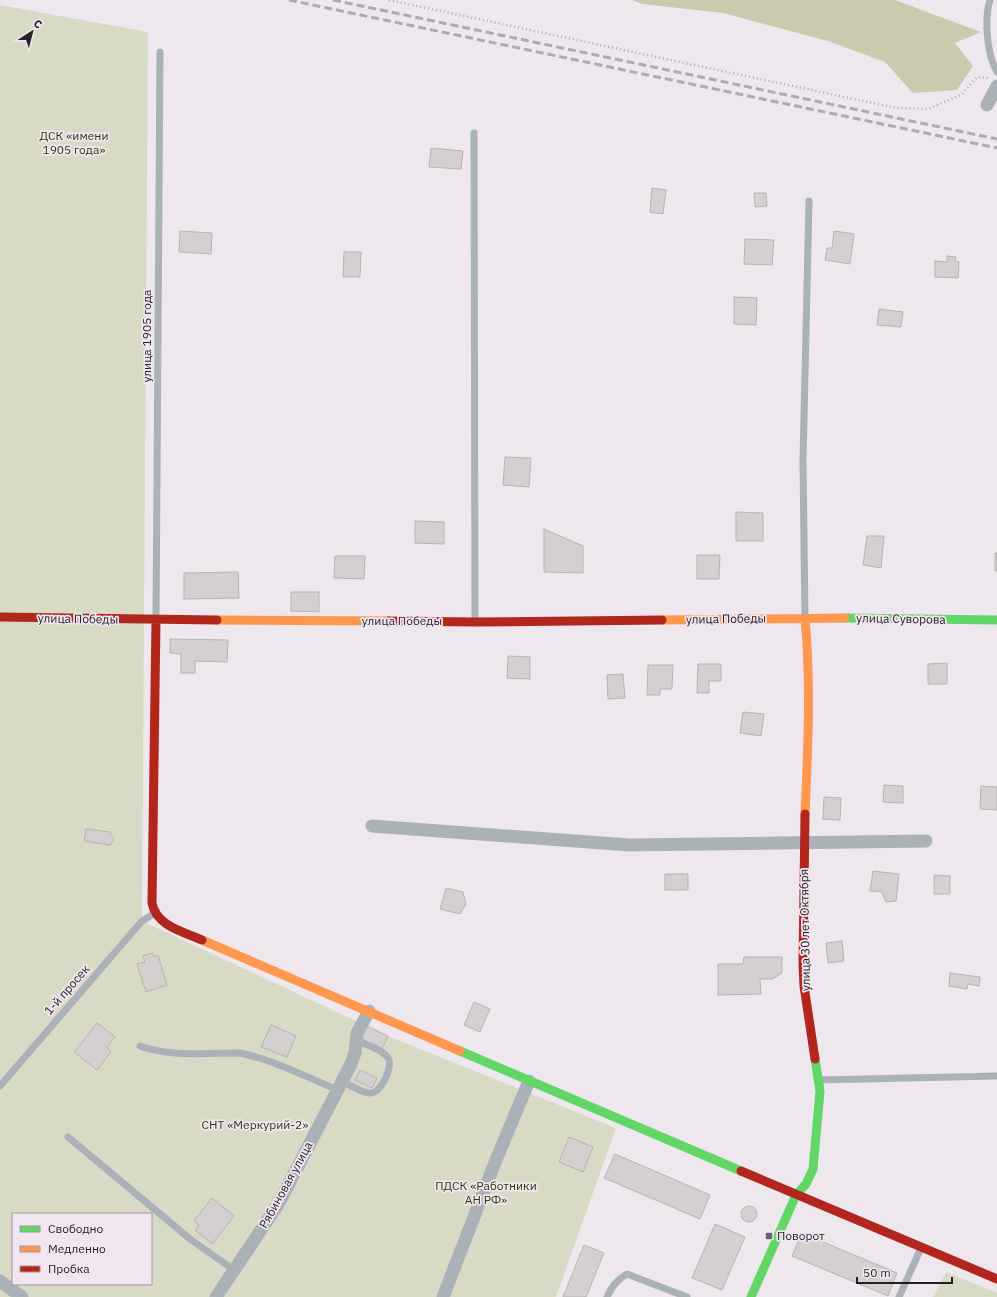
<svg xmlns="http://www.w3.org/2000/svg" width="997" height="1297" font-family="'IBM Plex Sans',sans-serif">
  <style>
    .green { fill: #d9dac6; fill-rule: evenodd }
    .forest { fill: #c9caae }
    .building { fill: #d5d0d0; stroke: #b7b3b3 }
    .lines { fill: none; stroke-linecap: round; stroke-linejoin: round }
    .path { stroke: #a8abaf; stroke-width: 2.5; stroke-dasharray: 1 3; stroke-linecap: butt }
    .lane { stroke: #abb2b7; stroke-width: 7 }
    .street { stroke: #abb2b7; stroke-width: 13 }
    .fast { stroke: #63d668; stroke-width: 9 }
    .slow { stroke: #ff974d; stroke-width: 9 }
    .jam { stroke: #b3261e; stroke-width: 9 }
    .rail { stroke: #aaacb1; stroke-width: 3; stroke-dasharray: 8 4; stroke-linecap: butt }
    .poi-dot { fill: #6a656a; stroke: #f1e5f0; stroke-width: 1.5 }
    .labels { text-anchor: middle; stroke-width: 3.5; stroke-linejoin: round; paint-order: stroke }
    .park-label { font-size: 12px; fill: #32360a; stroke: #f1e5f0 }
    .street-label { font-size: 12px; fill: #231f23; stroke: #f1e5f0 }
    .poi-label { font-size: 12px; fill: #231f23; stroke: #f1e5f0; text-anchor: start }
  </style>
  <rect width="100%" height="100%" fill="#eee8ee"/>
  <path class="green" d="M 0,5 L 148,32 L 142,921 L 388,1036 L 616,1128 L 556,1297 L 0,1297 ZM 13,1214 L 151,1214 L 151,1284 L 13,1284 Z
    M 946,1272 L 997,1293 L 997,1297 L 933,1297 Z"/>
  <path class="forest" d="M 632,0 L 895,0 L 981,32 L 955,43 L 973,66 L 957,90 L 913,93 L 885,62 L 828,41 L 723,13 L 642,4 Z"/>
  <path class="building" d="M 431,148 L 463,151 L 461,169 L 429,167 Z
    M 652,188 L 666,190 L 663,214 L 650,212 Z
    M 754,193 L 766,193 L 767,206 L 755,207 Z
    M 180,231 L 212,233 L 211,254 L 179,252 Z
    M 834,231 L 854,234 L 850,264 L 825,260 L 827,248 L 832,248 Z
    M 745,239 L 774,240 L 772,265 L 744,264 Z
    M 344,252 L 361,252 L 360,277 L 343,277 Z
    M 947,256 L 956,257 L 955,261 L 959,262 L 958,278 L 935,277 L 935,261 L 947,262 Z
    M 734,297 L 757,298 L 756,325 L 734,324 Z
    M 879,309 L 903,312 L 901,327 L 877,325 Z
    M 505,457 L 531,458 L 529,487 L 503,485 Z
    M 736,512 L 763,513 L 763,541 L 736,541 Z
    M 415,521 L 444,522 L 444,544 L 415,543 Z
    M 544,529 L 583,546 L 583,573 L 544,572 Z
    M 867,536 L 884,536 L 881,568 L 863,565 Z
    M 995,553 L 997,553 L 997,571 L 995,571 Z
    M 697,555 L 720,555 L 719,579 L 697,579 Z
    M 335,556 L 365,556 L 364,579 L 334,578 Z
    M 238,572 L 239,598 L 184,599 L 184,573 Z
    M 291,592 L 319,592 L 319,612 L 291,611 Z
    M 170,639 L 228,640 L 227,662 L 195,661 L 195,673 L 181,673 L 181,654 L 170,653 Z
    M 508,656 L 530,657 L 530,679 L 507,678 Z
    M 947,663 L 947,684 L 928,684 L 928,664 Z
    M 698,664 L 721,664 L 721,681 L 709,681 L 709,693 L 697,693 Z
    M 648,665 L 673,665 L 672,689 L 660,689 L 660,695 L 647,695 Z
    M 623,674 L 625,698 L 608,699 L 607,675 Z
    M 743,712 L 764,714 L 761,736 L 740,733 Z
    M 884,785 L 903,786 L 903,803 L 883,802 Z
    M 981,786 L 997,787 L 997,810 L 980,809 Z
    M 824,797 L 841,798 L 840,820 L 823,819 Z
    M 86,829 L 110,832 L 114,839 L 110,845 L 84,841 Z
    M 873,871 L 899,874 L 896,901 L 886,902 L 882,892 L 870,891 Z
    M 665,874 L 688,874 L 688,890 L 665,890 Z
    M 934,875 L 950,876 L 950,894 L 934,894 Z
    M 446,888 L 463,892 L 466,904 L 460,914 L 440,909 Z
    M 842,941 L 844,961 L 828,963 L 826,943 Z
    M 152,953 L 154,957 L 158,955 L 167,985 L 146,992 L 137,964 L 145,962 L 143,956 Z
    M 744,957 L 782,957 L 782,973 L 772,979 L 760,979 L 761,994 L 718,995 L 718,964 L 743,964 Z
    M 950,973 L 980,977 L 979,986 L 968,984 L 967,989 L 949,986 Z
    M 474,1002 L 490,1009 L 480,1032 L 464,1025 Z
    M 97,1023 L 115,1037 L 107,1047 L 111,1052 L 97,1070 L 74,1052 Z
    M 271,1025 L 296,1036 L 287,1057 L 261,1047 Z
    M 367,1026 L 388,1036 L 382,1049 L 361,1039 Z
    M 360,1070 L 377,1078 L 372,1088 L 355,1080 Z
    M 569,1137 L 593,1147 L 583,1172 L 559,1162 Z
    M 615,1154 L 710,1195 L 700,1219 L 604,1178 Z
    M 212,1198 L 234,1216 L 212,1244 L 195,1230 L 199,1225 L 194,1221 Z
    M741 1214a8 8 0 1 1 16 0a8 8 0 1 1-16 0Z
    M 715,1224 L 745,1237 L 722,1290 L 692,1278 Z
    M 802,1233 L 897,1273 L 888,1296 L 792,1256 Z
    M 584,1245 L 604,1253 L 586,1297 L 563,1297 Z"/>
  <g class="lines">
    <path class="path" d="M 389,0 L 896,108 L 928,109 L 961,95 L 977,77 L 989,78"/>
    <path class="lane" d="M 990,0 C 984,19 987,55 997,72
      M 474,133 L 475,621
      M 805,618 L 803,462 L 809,201
      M 156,620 L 160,52
      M 140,1046 C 169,1057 208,1053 240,1053 C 274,1060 306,1077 338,1090
      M 819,1080 L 997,1076
      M 342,1082 C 351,1085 361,1093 371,1093 C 381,1093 394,1066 388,1058 C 382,1049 366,1045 356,1040
      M 0,1086 L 142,921 L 155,913
      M 68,1137 L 190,1239 L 234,1270
      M 607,1297 C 612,1286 617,1280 627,1274 L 687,1297
      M 899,1297 L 921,1248"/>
    <path class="street" d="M 987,105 L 997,86
      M 372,826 L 629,845 L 926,841
      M 0,1281 L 22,1297
      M 216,1297 L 279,1203 L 351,1064 L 355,1053 L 357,1033 L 369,1011
      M 443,1297 L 496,1160 L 529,1081"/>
    <path class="fast" d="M 845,618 L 997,620
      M 460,1051 L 741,1171
      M 751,1297 L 796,1195 L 806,1184 L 813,1169 L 820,1091 L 815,1059"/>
    <path class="slow" d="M 805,618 C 811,683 808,749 805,814
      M 217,620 L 388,621
      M 662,620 L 845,618
      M 202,940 L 460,1051"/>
    <path class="jam" d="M 0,617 L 217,620
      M 156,620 L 152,903 C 156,926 184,932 202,940
      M 388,621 L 475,622 L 662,620
      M 805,814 L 803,964 L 804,986 L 815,1059
      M 741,1171 L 997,1279"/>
    <path class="rail" d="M 289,0 L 997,148
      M 333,0 L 997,139"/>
  </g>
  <rect class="poi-dot" x="765" y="1232" width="8" height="8" rx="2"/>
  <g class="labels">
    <g class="park-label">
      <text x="74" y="140">ДСК «имени<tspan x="74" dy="14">1905 года»</tspan></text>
      <text x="255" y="1129">СНТ «Меркурий-2»</text>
      <text x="486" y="1190">ПДСК «Работники<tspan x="486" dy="14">АН РФ»</tspan></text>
    </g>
    <g class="street-label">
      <text transform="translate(147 336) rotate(-90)" y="4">улица 1905 года</text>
      <text transform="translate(78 619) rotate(1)" y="4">улица Победы</text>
      <text transform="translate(726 619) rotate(-1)" y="4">улица Победы</text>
      <text transform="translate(901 619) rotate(1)" y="4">улица Суворова</text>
      <text x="402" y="625">улица Победы</text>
      <text transform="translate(805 930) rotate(-91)" y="4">улица 30 лет Октября</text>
      <text transform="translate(67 990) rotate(-49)" y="4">1-й просек</text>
      <text transform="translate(286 1185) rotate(-61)" y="4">Рябиновая улица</text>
    </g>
    <g class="poi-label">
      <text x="777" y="1240">Поворот</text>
    </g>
  </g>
  <rect x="12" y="1213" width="140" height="72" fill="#f1e5f0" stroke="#9f969e"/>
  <rect x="20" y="1226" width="20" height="6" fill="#63d668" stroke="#9f969e"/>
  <text x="48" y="1233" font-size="12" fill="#231f23">Свободно</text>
  <rect x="20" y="1246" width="20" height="6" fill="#ff974d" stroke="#9f969e"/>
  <text x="48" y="1253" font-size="12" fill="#231f23">Медленно</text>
  <rect x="20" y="1266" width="20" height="6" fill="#b3261e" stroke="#9f969e"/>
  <text x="48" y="1273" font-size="12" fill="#231f23">Пробка</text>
  <g transform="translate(32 32) rotate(36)" stroke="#f1e5f0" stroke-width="3" paint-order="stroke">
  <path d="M0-3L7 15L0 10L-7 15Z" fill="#231f23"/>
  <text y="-6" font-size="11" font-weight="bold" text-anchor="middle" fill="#231f23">С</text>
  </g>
  <path d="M857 1277v6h95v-6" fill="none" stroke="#231f23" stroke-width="2"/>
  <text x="863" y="1277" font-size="12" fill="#231f23" stroke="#f1e5f0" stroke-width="3" paint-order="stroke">50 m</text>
</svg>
